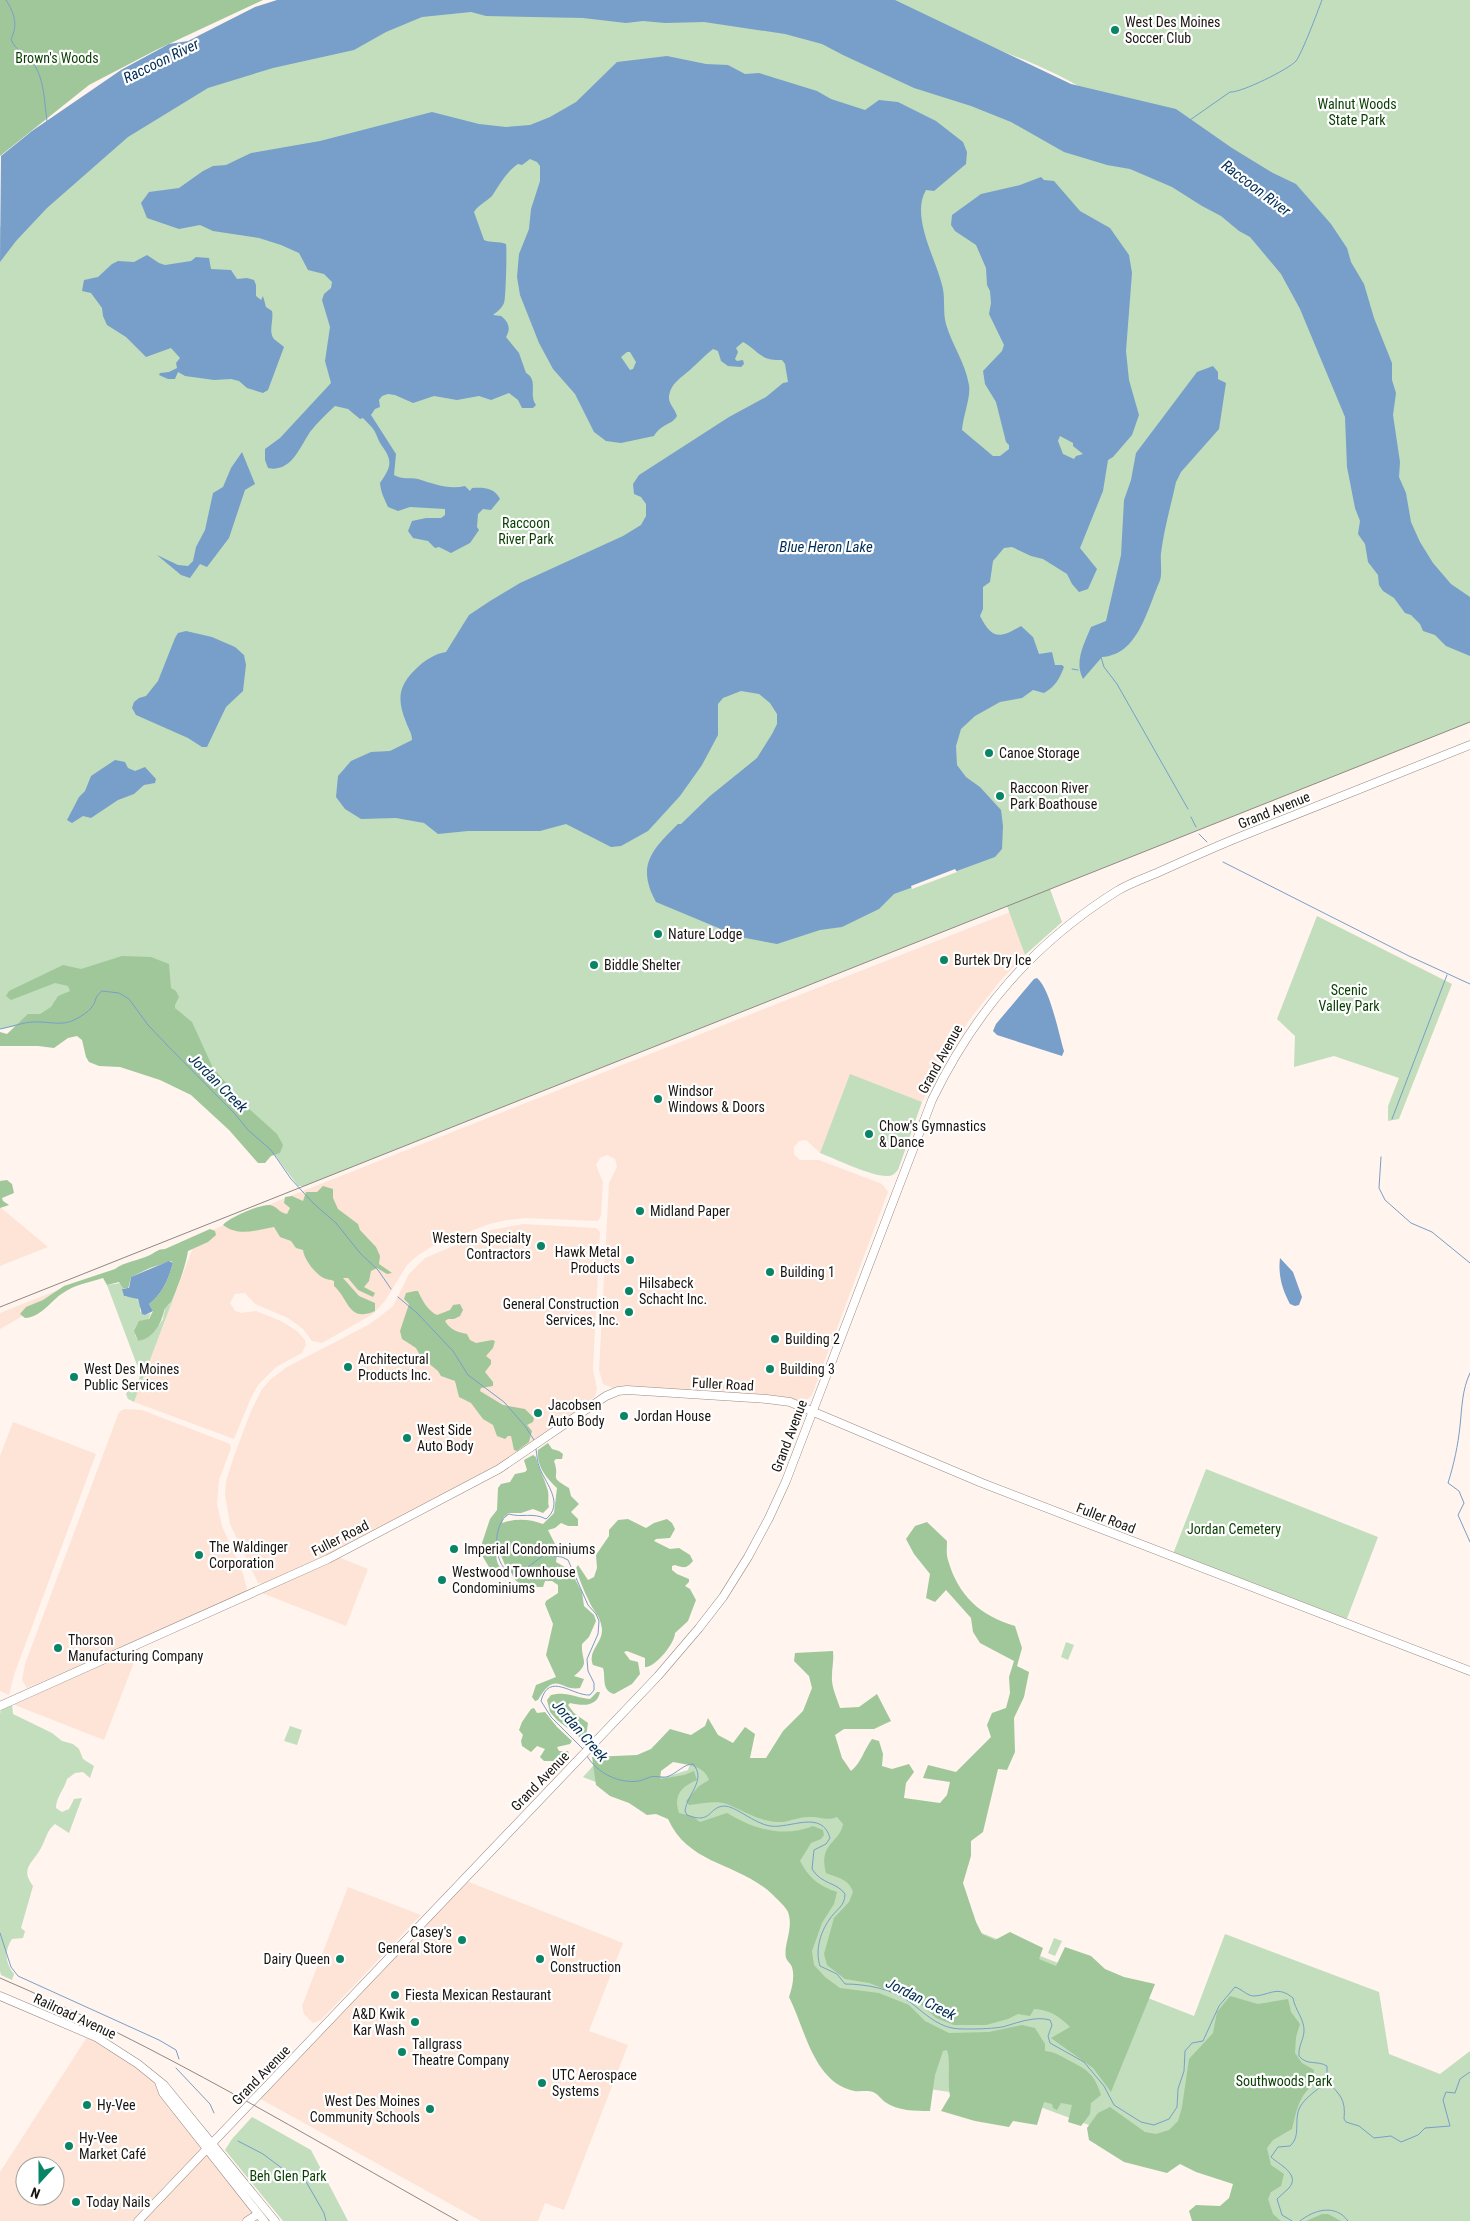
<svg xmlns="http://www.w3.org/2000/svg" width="1470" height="2221" font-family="'Roboto Condensed',sans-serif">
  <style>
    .built { fill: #fde4d6; fill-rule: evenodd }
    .green { fill: #c2debd }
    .forest { fill: #a0c79a }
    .water { fill: #789fc9; fill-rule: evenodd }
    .pier { fill: #fff4ee }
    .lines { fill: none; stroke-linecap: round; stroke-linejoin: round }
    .stream { stroke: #789fc9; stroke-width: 1 }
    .secondary-casing { stroke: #9a8a81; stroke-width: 9 }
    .secondary { stroke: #fff; stroke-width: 8 }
    .rail { stroke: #918883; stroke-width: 1 }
    .poi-dot { fill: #098566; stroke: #fff; stroke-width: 2 }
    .labels { text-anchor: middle; stroke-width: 4.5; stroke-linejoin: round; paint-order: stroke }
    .poi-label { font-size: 14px; fill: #1a1410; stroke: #fff; text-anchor: start }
    .park-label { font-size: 14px; fill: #083f01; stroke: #fff }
    .street-label { font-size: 14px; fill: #1a1410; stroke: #fff }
    .water-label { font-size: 15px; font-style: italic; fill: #012c54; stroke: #fff }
  </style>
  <rect width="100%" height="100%" fill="#fff4ee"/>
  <path class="built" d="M 1010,912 L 1025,955 L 1001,980 L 970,1019 L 952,1046 L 922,1102 L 850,1075 L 820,1153 L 806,1140 L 799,1141 L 794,1147 L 794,1154 L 800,1160 L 819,1160 L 882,1184 L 888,1192 L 812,1395 L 808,1399 L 799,1400 L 778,1397 L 613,1388 L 603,1384 L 599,1370 L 609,1183 L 617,1167 L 615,1159 L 607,1155 L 600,1158 L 596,1165 L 603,1182 L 601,1216 L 598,1221 L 525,1218 L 507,1220 L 489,1224 L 433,1246 L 417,1256 L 407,1265 L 385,1301 L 373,1314 L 322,1343 L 312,1341 L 303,1329 L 288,1318 L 255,1304 L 245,1293 L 235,1294 L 230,1303 L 235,1311 L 241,1313 L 256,1311 L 281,1321 L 297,1331 L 305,1340 L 306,1345 L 302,1353 L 276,1367 L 258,1385 L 250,1400 L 234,1439 L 134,1402 L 197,1237 L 280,1200 Z
    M 0,1207 L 48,1247 L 0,1266 Z
    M 523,1224 L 596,1228 L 600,1232 L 593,1369 L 597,1389 L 595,1396 L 581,1409 L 500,1465 L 322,1558 L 264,1584 L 258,1583 L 230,1524 L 225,1495 L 226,1481 L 234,1456 L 251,1411 L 262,1389 L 271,1379 L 287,1367 L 368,1325 L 378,1318 L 393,1306 L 409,1274 L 425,1258 L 491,1230 Z
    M 63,1288 L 61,1294 L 0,1329 L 0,1313 Z
    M 124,1409 L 142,1410 L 230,1444 L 231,1448 L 219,1480 L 217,1504 L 222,1526 L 243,1574 L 247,1589 L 242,1594 L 27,1688 L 22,1680 L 25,1664 L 119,1412 Z
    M 13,1422 L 96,1454 L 14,1675 L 9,1695 L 0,1691 L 0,1456 Z
    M 338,1557 L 368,1569 L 346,1626 L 262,1593 Z
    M 140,1647 L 104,1740 L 12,1704 Z
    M 464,1880 L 623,1943 L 589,2031 L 628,2045 L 564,2210 L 545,2203 L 538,2221 L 481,2221 L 257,2097 Z
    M 348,1887 L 421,1915 L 321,2020 L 313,2023 L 304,2014 L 302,2006 Z
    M 89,2034 L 159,2082 L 264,2221 L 0,2221 L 0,2172 ZM 25,2166 L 55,2166 L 55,2196 L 25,2196 Z"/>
  <path class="green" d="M 443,0 L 510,0 L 793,24 L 1262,218 L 1359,435 L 1470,640 L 1470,722 L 1050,889 L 1062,922 L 1025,955 L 1007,906 L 304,1186 L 298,1186 L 271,1150 L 168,1046 L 18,1026 L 0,1029 L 0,227 L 155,99 Z
    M 892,0 L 1470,0 L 1470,602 L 1423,574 L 1395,487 L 1373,344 L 1097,98 C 1057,70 1012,56 968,37 C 942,26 917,12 892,0 Z
    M 1317,916 L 1452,984 L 1399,1119 L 1388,1121 L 1388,1106 L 1399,1078 L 1334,1056 L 1294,1067 L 1295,1036 L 1277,1019 Z
    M 850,1074 L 922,1102 L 898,1170 C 895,1173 893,1176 888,1176 C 872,1177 836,1159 820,1153 Z
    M 121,1283 L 123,1285 L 125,1297 L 136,1297 L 140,1304 L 140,1311 L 145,1315 L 151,1313 L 148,1320 L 145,1321 L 135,1335 L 138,1341 L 155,1331 L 163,1319 L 165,1308 L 170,1304 L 177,1289 L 134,1402 L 128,1399 L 126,1394 L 129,1388 L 139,1380 L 140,1373 L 107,1285 Z
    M 1206,1469 L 1378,1537 L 1346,1621 L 1173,1554 Z
    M 1066,1642 L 1074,1645 L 1068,1660 L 1061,1657 Z
    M 12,1704 L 13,1714 L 52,1733 L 62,1741 L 73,1744 L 79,1749 L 83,1759 L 94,1766 L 90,1778 L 83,1772 L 75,1773 L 67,1779 C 64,1790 56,1797 56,1808 L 62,1812 L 69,1809 L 74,1799 L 82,1798 L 69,1833 L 55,1824 C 47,1830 46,1839 41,1848 C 34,1862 19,1868 33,1886 L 21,1928 L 25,1931 L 23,1938 L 12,1939 C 4,1951 5,1963 14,1974 L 12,1980 L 1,1975 L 0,1971 L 0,1714 L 1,1709 Z
    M 290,1726 L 302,1730 L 297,1745 L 284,1741 Z
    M 696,1746 L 958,1849 L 933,1914 L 1194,2016 L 1225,1934 L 1379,1992 L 1389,2054 L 1440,2074 L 1470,2051 L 1470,2221 L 1244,2221 L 1238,2180 L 1032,2104 L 861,2079 L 800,2013 L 805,1885 L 672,1812 L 583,1777 L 594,1765 L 598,1770 L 666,1777 L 688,1770 Z
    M 1054,1938 L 1062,1941 L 1055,1956 L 1048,1953 Z
    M 252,2117 L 311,2150 L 348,2221 L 283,2221 L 225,2150 L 232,2139 Z"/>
  <path class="forest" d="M 0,0 L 263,0 L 156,50 L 89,85 L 0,156 Z
    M 122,956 L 151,957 L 169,964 L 171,988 L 176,991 L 179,997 L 175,1005 L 175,1008 L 192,1022 L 213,1068 L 247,1107 L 277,1134 L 283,1145 L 280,1153 L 271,1156 L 265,1163 L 258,1163 L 229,1130 L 191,1095 L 160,1080 L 120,1067 L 99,1066 L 89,1062 L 86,1057 L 82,1040 L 77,1036 L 68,1038 L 54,1048 L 38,1046 L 0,1046 L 0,1032 L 7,1034 L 28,1014 L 40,1014 L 51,1007 L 58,996 L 70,991 L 68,986 L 55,983 L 11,1000 L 6,996 L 9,991 L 63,965 L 81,969 Z
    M 7,1180 L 12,1184 L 14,1193 L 2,1198 L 3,1201 L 9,1205 L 0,1208 L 0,1181 Z
    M 323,1186 L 333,1189 L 333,1198 L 338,1209 L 358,1224 L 360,1230 L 376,1247 L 380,1256 L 379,1264 L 392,1273 L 387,1274 L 377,1268 L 371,1271 L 369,1281 L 364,1287 L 375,1293 L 373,1297 L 358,1290 L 348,1278 L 343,1278 L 359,1296 L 375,1303 L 375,1311 C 348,1323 349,1299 334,1286 L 334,1281 C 330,1279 326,1280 322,1277 C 314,1272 304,1259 303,1250 L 296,1248 L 291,1241 L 280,1237 L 274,1227 C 256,1230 239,1237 223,1225 C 228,1218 260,1204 270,1205 C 277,1206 279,1213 287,1214 L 290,1208 L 284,1203 L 285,1197 L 292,1196 L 303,1201 L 306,1192 L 317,1192 Z
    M 210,1229 L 215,1231 L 216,1235 L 208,1242 L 188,1251 C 186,1265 177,1290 171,1302 C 169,1305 165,1307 164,1311 C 161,1324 154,1338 138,1341 L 134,1331 L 139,1321 L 149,1319 L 153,1311 L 149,1304 C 163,1293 168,1280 173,1263 L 171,1261 L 150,1268 L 131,1277 L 128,1289 L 123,1288 L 119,1282 L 107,1285 L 103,1278 C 90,1282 74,1285 63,1293 C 50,1301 42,1317 25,1318 L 20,1314 L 26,1307 L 43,1300 L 64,1286 L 115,1269 C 126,1261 138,1261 150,1255 C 156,1252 158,1249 165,1249 Z
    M 415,1291 L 418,1291 C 422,1300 428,1311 437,1315 L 450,1310 L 453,1305 L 460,1304 L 463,1310 L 460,1316 L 454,1319 L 448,1319 L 445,1321 C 450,1330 458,1332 467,1334 L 470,1340 L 476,1343 L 492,1340 L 495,1341 L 493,1348 L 486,1356 L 491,1360 L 491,1364 L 485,1372 L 493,1382 L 493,1386 L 481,1388 L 480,1391 L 503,1405 L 525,1409 L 534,1418 L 533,1422 L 527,1425 L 532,1431 L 529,1442 L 517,1451 L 514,1450 L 511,1436 L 508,1436 L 505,1439 L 497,1436 L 493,1425 L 483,1419 L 471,1403 L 459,1397 L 455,1381 L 441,1376 L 438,1371 L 421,1357 L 416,1348 L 402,1339 L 400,1331 L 409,1304 L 404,1299 L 406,1293 Z
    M 548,1443 L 552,1449 L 559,1451 L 563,1454 L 562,1459 L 556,1459 L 554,1461 C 561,1480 547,1475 569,1488 L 571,1496 L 579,1504 L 571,1512 L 578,1519 L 578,1526 L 568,1526 L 561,1523 L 555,1528 L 548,1530 L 558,1550 L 556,1562 L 570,1570 L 582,1592 L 584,1606 L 594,1615 L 596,1621 L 589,1637 L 582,1644 C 581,1662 591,1662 574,1676 L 584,1679 L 580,1688 C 561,1692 556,1669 538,1700 L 535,1701 L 532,1697 L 536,1685 L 556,1677 L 546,1655 L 553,1624 L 545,1604 L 546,1601 L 558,1593 L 558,1585 L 552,1581 L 545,1581 L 543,1587 C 529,1587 513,1586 511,1570 L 505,1565 L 499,1551 C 493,1558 499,1566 503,1572 L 495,1577 L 483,1557 L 482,1543 L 490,1519 L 497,1510 L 498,1488 L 501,1484 L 510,1482 L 515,1474 L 525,1472 L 527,1470 L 524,1460 L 533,1455 L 536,1457 C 538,1468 544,1477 547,1488 C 550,1495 547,1501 549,1507 L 543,1513 L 533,1509 L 521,1513 L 509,1513 L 504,1517 L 502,1523 C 516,1518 530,1519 543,1524 L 554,1513 L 557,1488 C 547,1479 536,1466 538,1450 Z
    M 628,1519 L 646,1528 L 654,1523 L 667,1519 L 672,1523 L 675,1529 L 670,1538 L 656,1539 L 654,1541 L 670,1549 L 679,1548 L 690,1555 L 693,1561 C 686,1569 684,1568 675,1565 L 672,1566 L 672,1570 L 677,1574 L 689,1579 L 689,1582 L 685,1586 L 690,1589 L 696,1600 L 688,1621 L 675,1633 C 675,1643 655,1668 645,1667 L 645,1658 L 627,1651 L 624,1652 L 630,1660 L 638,1662 L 640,1674 L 632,1684 L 614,1694 C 601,1690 606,1678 603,1668 L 593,1665 C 587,1651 603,1643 602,1629 C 600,1614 594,1613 589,1601 C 584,1591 579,1579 576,1568 L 578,1565 L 588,1580 L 594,1577 L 597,1568 L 596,1555 L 609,1536 L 609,1530 L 618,1520 Z
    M 927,1522 L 947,1541 C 947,1547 946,1554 948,1560 C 958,1596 981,1616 1015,1626 L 1022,1648 L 1017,1666 L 1029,1672 L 1024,1697 L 1014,1718 L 1015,1752 L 1007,1770 L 998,1769 L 983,1832 L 971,1841 L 971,1856 L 963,1883 L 976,1922 L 982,1934 L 995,1940 L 1010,1932 L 1043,1948 L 1039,1959 L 1056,1966 L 1065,1947 L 1091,1956 L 1105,1969 L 1124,1977 L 1155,1984 L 1111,2092 L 1093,2068 L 1051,2038 L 1070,2027 C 1059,2016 1050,2010 1034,2009 L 1030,2016 L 1018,2014 L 1008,2019 L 986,2025 L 954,2025 L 936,2018 L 917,2001 L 869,1983 L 845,1979 L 827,1965 L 824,1954 L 834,1918 L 849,1902 L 853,1892 C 849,1879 838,1878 826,1873 C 818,1843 840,1843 843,1824 L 837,1817 C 827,1821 822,1817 811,1817 C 800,1816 786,1823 778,1822 C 758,1821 744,1811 727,1804 C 716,1800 701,1804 689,1805 L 686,1801 L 699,1786 L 709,1780 C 704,1765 687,1765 673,1762 L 661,1771 L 660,1779 L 684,1775 L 694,1771 L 697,1780 C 681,1787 673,1795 679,1813 L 692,1816 L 700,1822 L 727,1813 C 753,1829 784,1838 813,1826 L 823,1830 L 824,1835 L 821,1839 L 811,1843 L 800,1861 C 809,1878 819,1886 837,1892 L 834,1904 L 822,1923 L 812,1951 L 814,1965 L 825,1977 L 840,1988 L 879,1993 L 909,2005 L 925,2021 L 949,2033 L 989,2032 L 1022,2025 L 1035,2028 L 1045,2044 L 1045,2051 C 1055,2052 1061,2056 1070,2061 C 1089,2071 1094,2074 1101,2095 L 1091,2103 L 1090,2114 L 1081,2126 L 1068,2122 L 1072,2105 L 1061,2103 L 1057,2110 L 1053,2108 L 1052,2104 L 1044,2102 L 1037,2125 L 1013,2121 L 1009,2127 L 975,2121 L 941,2111 L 950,2096 C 947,2082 951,2061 947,2050 L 943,2051 L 935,2075 L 930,2111 C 915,2111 898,2111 885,2102 C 881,2099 878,2094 873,2092 C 867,2090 860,2092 854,2091 C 813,2082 805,2028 789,1997 C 792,1988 795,1977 792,1967 C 791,1964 787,1961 786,1958 C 783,1945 794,1929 788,1912 C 785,1906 778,1900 773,1895 C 739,1862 689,1866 668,1819 L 656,1814 L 647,1815 L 629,1803 L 610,1796 L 596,1785 L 592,1757 L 637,1755 L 651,1749 L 670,1729 L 691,1735 L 705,1726 L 708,1718 L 718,1735 L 733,1743 L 745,1727 L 755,1734 L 750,1758 L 766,1758 L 783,1731 L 803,1711 L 812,1688 L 809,1676 L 794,1661 L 795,1653 L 833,1651 C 834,1660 832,1667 832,1676 C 831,1687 837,1698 840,1708 L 859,1707 L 877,1694 L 891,1721 L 874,1729 L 844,1729 L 835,1735 L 842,1758 L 851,1771 C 861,1763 864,1750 872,1739 L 879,1741 L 883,1754 L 882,1766 L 892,1769 L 909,1764 L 914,1772 L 906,1783 L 904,1798 L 940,1803 L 947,1795 L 950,1782 L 923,1778 L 928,1765 L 956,1772 L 991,1737 L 987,1725 L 992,1713 L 1006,1708 L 1010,1693 L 1009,1677 L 1014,1661 L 980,1643 L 973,1632 L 971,1618 L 946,1590 L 935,1602 L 926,1598 L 930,1574 L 914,1554 L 906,1539 L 915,1526 Z
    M 597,1692 L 600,1692 C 597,1707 583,1706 570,1703 L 568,1705 L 574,1713 L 588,1723 L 586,1736 L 582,1739 L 557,1720 L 550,1712 L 547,1700 L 551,1695 C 568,1691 575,1698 590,1699 Z
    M 534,1708 L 537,1713 L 545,1712 L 557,1727 L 572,1741 L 570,1744 L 557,1747 L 559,1751 L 568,1751 L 569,1754 L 557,1761 L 544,1761 L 540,1757 L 545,1749 L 537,1746 L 531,1752 L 522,1746 L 521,1741 L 523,1735 L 519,1730 L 522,1722 L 531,1709 Z
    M 1230,1996 L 1258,2004 L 1288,1999 L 1291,2012 L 1300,2024 L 1296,2037 L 1295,2053 L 1302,2063 L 1314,2070 L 1314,2084 C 1298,2097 1297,2110 1292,2129 L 1273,2140 L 1267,2148 L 1271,2165 L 1284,2174 L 1281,2186 L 1271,2192 L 1268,2199 L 1273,2214 L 1281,2221 L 1192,2221 L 1189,2211 L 1196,2205 L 1220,2206 L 1229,2198 L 1233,2184 L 1196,2172 L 1180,2164 L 1167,2173 L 1124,2162 L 1089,2140 L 1087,2128 L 1098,2113 L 1110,2107 L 1145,2132 L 1156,2134 L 1169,2130 L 1178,2121 L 1182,2107 L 1189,2059 L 1213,2033 L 1217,2012 Z
    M 1322,2214 L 1328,2214 L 1341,2221 L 1306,2221 Z"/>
  <path class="water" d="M 277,0 L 895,0 L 1071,84 L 1176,109 L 1232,148 L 1273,173 L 1296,184 L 1331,224 L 1347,248 L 1351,262 L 1364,284 L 1374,318 L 1392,363 L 1392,380 L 1396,393 L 1393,415 L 1400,462 L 1399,477 L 1406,493 L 1411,522 L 1420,542 L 1433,563 L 1451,584 L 1470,597 L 1470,656 L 1446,646 L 1435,635 L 1423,631 L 1420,624 L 1411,615 L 1405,613 L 1394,598 L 1383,591 L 1379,585 L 1378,575 L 1368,562 L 1365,544 L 1358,534 L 1360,521 L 1355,508 L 1347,467 L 1345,417 L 1300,309 L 1281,274 L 1250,237 L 1239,231 L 1221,216 L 1202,206 L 1172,187 L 1130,169 L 1107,165 L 1064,152 L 1011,122 L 971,106 L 914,88 L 843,55 L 822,44 L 785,34 L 704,22 L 665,23 L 643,21 L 626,23 L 583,18 L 486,16 L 471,12 L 422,17 L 386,32 L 354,50 L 273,68 L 208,88 L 128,137 L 47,208 L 16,241 L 0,262 L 1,156 L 32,131 L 121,70 L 169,44 L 188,41 L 255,7 Z
    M 667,56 L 706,64 L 728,65 L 745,74 L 759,73 L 817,91 L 831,99 L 865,110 L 879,100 L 898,102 L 936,121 L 963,142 L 967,152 L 966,164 L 934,191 L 926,190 C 910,217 937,260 943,289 C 945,300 943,313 946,324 C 952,345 965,362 969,385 C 971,397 963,416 962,430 L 993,456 L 1000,456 L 1009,449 L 1009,445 L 1006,442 L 996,402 L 985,384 L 983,371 L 1002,351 L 1004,345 L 989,314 L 991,303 L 990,291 L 987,285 L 986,268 L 976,245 L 955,231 L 951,225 L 952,215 L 981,194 L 1020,185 L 1041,177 L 1044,180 L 1054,181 L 1080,211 L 1110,228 L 1129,255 L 1132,273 L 1126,351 L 1129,380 L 1139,415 L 1132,435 L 1113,457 L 1108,460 L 1103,491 L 1080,548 L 1097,569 L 1088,589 L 1079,592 L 1072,584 L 1067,574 L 1043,559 L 1031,556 L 1012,547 L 1004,548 L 993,561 L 990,582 L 983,587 L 983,609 L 980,616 C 992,639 999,639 1021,626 L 1033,637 L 1039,654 L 1052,652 L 1055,665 L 1062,665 L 1064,667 C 1060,678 1055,687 1044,693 L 1033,690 L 1022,698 L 1000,702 L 975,716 L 961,729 L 956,746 L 957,765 L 966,777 L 980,787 L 1001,810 L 1003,826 L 1002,849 L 995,857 L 894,894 L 879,909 L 842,927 L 820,930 L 777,944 L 740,937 L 656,902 C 636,865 652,850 678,824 L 681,824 L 710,796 L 757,758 L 772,734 L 777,724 L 777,714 L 770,703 L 759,694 L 741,691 L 723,698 L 718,704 L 718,735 L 702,765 L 680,796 L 648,831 L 621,846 L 611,847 L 566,824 L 540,831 L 468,831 L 438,834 L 424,823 L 396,818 L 361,819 L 345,809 L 336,797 L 338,776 L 351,761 L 371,752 L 390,751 L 412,740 C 412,733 408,728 406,722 C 396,697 399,684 419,666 C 425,660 437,653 446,652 L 469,615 L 490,601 L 520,583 L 623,536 L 641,525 L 646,516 L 646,504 L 641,497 L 634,494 L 633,484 L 639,475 L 729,417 L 766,397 L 783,383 L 788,382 L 785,364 L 782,360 C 760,361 759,351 743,342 L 736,348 L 738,352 L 735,359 L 737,361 L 743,360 L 744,364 L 741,367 L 728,366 L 721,361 L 718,351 L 713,349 C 705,355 699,362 692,368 C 683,377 669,383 669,399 C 670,405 675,409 677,416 C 671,426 663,422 654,436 L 621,443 L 606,441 L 594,432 L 575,394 L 553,369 L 539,343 L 520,295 L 517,277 L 519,254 L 529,229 L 531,209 L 540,181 L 540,166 L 537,162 L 530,159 L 522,165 L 518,164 C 506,172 500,184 492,196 C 486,202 478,205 474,212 L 484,240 C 491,243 498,241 506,244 C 507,247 506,300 504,303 C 502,308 497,312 493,315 L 501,316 C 509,322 511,329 506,337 L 519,353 L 526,373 C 539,380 528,395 536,405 L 533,408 L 522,408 L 518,400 L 509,393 L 491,400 L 479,396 L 457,400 L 434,396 L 413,403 L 395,395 L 388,394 L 382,396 L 379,400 L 380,407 L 375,409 L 371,415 L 396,454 L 394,475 C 403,480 409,477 418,479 C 434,484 449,490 465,486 L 470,491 L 472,488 C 484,487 495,488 500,499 L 491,510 L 483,509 L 478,514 L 477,527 L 479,530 L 470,543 L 451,553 L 439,547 L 435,548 L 428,541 L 413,538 L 408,531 L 412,521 L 426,518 L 441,518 L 445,515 L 445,509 L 410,507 L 398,511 L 388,507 C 384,498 381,493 380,483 C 390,468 394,462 382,446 C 379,442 377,436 375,432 C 373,427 367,423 363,418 L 360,419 L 348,409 L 335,406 C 326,414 317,423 310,432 C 300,447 291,473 268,468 L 265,460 L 265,449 L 280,438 L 331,383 L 325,361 L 330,327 L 322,300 L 324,294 L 331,288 L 332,282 L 324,274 L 308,270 L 299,253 L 281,245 L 259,238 L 213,231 L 200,225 L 179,229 L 147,218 L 141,203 L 149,192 L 179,188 L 203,171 L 213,166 L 226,165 L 251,153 L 320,141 L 432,112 L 479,124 L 506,127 L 530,125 L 550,117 L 576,102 L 617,62 ZM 627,352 L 630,352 L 636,362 L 633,369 L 630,370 L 621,357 ZM 1060,436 L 1073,443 L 1073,446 L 1083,454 L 1076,456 L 1074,459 L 1063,454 L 1058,441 Z
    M 147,255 L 159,263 L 165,265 L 191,261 L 196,257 L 209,258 L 211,269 L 231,270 L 237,279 L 247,278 L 254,280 L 256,285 L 256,296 L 261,300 L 263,296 L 266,307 L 272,311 C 274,320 268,332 274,339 C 277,342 281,344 284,347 L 268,390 L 263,393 L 247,388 L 239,381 L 231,379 L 214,380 L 185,376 L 178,372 L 175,379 L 168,379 L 159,375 L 160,373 L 169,372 L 177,368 L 176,363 L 180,358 L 171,348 L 146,357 L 126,337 L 107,325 L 103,316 L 102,308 L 91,293 L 82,291 L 84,280 L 98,277 L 112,264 L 118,261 L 134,262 Z
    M 1213,366 L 1218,372 L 1218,379 L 1226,383 L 1219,429 L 1181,472 L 1176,482 C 1171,505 1164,529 1161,553 C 1160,562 1163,575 1159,583 C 1147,610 1138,655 1102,657 L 1083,679 C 1074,662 1084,644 1091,627 L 1106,621 L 1121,555 L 1124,500 L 1131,480 L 1136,453 L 1197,372 Z
    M 242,452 L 255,484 L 245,490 L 229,538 L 207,567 L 200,564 L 190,578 L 181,575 L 157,555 L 178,565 L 188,566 L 193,561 L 196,547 L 205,530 L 213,493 L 223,487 L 231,468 Z
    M 186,631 L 212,637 L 235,647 L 244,655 L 246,665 L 243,691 L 226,707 L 207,747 L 202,747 L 188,738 L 136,715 L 132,708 L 134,702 L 139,698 L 146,696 L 158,681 L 175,638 L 178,633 Z
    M 115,760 L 125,762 L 128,768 L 135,771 L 145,767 L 156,779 L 155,783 L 144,785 L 134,794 L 118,800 L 91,818 L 83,816 L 72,823 L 67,820 L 79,797 L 85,791 L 91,776 Z
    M 1037,978 C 1050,988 1059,1035 1064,1051 L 1062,1056 L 997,1035 L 993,1031 L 996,1024 L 1034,979 Z
    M 1280,1258 L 1293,1272 L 1302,1297 L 1299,1305 L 1295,1306 L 1290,1304 C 1282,1289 1278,1275 1280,1258 Z
    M 169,1261 L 173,1263 C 168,1280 163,1293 149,1304 L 153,1311 L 145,1315 L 142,1314 L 138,1299 L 124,1296 L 122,1289 L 129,1288 L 131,1277 Z"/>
  <path class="pier" d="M 955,869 L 957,872 L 912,889 L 911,886 Z"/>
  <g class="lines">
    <path class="stream" d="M 6,0 C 15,14 18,25 11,39 C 16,53 26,51 32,61 C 45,79 44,101 47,121
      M 1190,120 L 1230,92 C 1241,93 1289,69 1296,61 C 1303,51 1317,13 1322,0
      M 1101,657 L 1104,667 L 1117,684 L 1188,809
      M 1072,669 L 1078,670
      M 1191,817 L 1196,827
      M 1199,834 L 1207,842
      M 1223,862 L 1409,956 L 1470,984
      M 0,1029 C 11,1027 24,1022 34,1022 C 49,1021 62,1027 76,1019 C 82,1016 88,1012 92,1007 C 97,1000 94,997 102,991 L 119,993 L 129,999 L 148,1025 L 168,1046 L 235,1114 L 248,1130 L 271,1150 L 291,1179 L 314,1204 L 336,1223 L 360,1253 L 378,1270 L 391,1289
      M 1392,1119 L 1447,975
      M 1381,1157 L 1379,1188 L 1385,1200 L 1411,1223 L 1432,1232 L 1470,1263
      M 398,1297 L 417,1313 L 453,1351 L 468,1375 L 504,1402 L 525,1426 L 534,1440
      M 1470,1373 C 1462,1390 1462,1407 1460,1426 C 1458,1445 1454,1464 1448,1483 L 1459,1491 L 1464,1503 L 1458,1515 L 1470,1542
      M 536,1449 C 537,1455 537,1462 540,1469 C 547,1485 564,1504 546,1519 C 533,1512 522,1518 509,1514 C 492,1523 493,1564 509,1572 L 521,1572 L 544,1555 L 562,1557 L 568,1560 L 588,1605 L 596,1614 L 599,1621 L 598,1634 L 587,1659 L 588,1671 L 594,1683 L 594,1690 L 590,1695 C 572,1696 549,1671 541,1701 L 551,1717 L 584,1750
      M 587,1756 C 597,1773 619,1784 639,1781 C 643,1780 647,1778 650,1777 C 657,1775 663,1779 669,1776 C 677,1773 684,1764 693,1764 C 707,1780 687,1794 685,1811 L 687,1815 C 712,1825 708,1807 724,1806 C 734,1805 755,1824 770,1826 C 790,1829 822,1809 830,1838 L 826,1844 L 814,1850 L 812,1869 C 822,1885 837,1882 845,1894 C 845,1907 835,1910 829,1920 C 820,1933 815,1951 820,1966 L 837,1974 L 845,1984 C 866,1984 893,1989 910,2002 C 923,2012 936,2025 952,2028 C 960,2030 998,2029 1006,2026 C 1019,2022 1036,2016 1050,2020 L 1052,2025 L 1048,2036 L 1050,2043 L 1084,2062 L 1104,2086 L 1114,2105 L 1141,2122 L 1154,2125 L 1169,2119 L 1177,2107 L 1178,2089 L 1184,2071 L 1185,2051 L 1192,2043 L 1203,2041 L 1219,2006 L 1235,1987 C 1242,1989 1247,1996 1254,1996 C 1271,1995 1277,1985 1293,1998 C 1295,2010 1305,2020 1304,2032 C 1303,2041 1298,2047 1299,2056 C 1307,2066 1317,2060 1327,2066 L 1327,2082
      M 0,1933 L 11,1967 L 18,1976 L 159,2040 L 176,2050 L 179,2059
      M 176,2068 L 210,2104 L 214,2113
      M 1328,2082 C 1340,2095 1346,2099 1344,2119 L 1346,2122 L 1359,2126 L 1374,2138 L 1391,2136 L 1401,2142 L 1418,2135 L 1425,2128 L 1450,2126 L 1443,2100 L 1446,2092 L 1455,2093 L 1460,2079 L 1470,2072
      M 238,2141 L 263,2154 L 283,2169 L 304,2178 L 324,2213 L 326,2221
      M 1292,2221 L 1282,2215 L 1277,2199 C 1281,2195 1285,2192 1289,2188 C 1301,2174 1278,2164 1271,2157 L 1278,2147 L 1290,2146 C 1301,2136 1294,2122 1299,2109 C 1304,2098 1317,2090 1327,2082
      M 1300,2221 C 1315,2209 1336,2204 1348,2221"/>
    <g class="secondary-casing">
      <path id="secondary" d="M 0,1706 L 328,1559 L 499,1469 L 606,1396 L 618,1391 L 627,1390 L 767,1399 L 790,1402 L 982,1483 L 1470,1671
        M 0,1996 L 96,2037 L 138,2064 L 164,2085 L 275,2221
        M 159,2082 L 163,2093 L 264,2221
        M 138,2221 L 658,1676 L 699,1628 L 723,1597 L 748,1557 L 769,1518 L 786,1481 L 932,1100 C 975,1011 1034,943 1117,891 C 1130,883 1145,878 1159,872 C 1190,858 1221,844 1252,832 C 1325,803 1397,774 1470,745
        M 247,2221 L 258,2214"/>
    </g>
    <use href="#secondary" class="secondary"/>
    <path class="rail" d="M 0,1307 L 1470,722
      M 0,1978 C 159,2046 307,2136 458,2221"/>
  </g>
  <g class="poi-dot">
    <circle cx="1115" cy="30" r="5"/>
    <circle cx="989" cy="753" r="5"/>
    <circle cx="1000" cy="796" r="5"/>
    <circle cx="658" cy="934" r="5"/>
    <circle cx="944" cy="960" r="5"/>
    <circle cx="594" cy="965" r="5"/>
    <circle cx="658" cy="1099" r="5"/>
    <circle cx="869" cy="1134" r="5"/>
    <circle cx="640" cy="1211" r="5"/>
    <circle cx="541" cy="1246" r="5"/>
    <circle cx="630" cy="1260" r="5"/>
    <circle cx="770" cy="1272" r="5"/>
    <circle cx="629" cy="1291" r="5"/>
    <circle cx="629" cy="1312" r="5"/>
    <circle cx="775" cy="1339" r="5"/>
    <circle cx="348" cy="1367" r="5"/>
    <circle cx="770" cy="1369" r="5"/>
    <circle cx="74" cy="1377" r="5"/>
    <circle cx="538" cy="1413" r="5"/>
    <circle cx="624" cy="1416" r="5"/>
    <circle cx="407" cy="1438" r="5"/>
    <circle cx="454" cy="1549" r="5"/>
    <circle cx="199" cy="1555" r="5"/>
    <circle cx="442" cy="1580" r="5"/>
    <circle cx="58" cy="1648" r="5"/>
    <circle cx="462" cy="1940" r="5"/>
    <circle cx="340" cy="1959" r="5"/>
    <circle cx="540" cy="1959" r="5"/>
    <circle cx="395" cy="1995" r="5"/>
    <circle cx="415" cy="2022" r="5"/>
    <circle cx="402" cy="2052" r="5"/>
    <circle cx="542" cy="2083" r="5"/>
    <circle cx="87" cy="2105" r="5"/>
    <circle cx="430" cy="2109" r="5"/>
    <circle cx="69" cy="2146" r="5"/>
    <circle cx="76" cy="2202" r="5"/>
  </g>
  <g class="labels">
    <g class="poi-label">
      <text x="1125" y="27">West Des Moines<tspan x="1125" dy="16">Soccer Club</tspan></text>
      <text x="999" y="758">Canoe Storage</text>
      <text x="1010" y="793">Raccoon River<tspan x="1010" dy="16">Park Boathouse</tspan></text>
      <text x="668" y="939">Nature Lodge</text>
      <text x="954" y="965">Burtek Dry Ice</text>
      <text x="604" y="970">Biddle Shelter</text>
      <text x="668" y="1096">Windsor<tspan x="668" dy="16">Windows &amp; Doors</tspan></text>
      <text x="879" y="1131">Chow's Gymnastics<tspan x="879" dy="16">&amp; Dance</tspan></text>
      <text x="650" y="1216">Midland Paper</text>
      <text x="531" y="1243" text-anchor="end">Western Specialty<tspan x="531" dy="16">Contractors</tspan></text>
      <text x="620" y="1257" text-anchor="end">Hawk Metal<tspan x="620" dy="16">Products</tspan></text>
      <text x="780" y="1277">Building 1</text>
      <text x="639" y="1288">Hilsabeck<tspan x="639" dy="16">Schacht Inc.</tspan></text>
      <text x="619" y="1309" text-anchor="end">General Construction<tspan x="619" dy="16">Services, Inc.</tspan></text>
      <text x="785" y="1344">Building 2</text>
      <text x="358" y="1364">Architectural<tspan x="358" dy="16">Products Inc.</tspan></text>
      <text x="84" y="1374">West Des Moines<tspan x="84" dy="16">Public Services</tspan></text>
      <text x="780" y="1374">Building 3</text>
      <text x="548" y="1410">Jacobsen<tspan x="548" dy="16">Auto Body</tspan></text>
      <text x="634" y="1421">Jordan House</text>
      <text x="417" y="1435">West Side<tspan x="417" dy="16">Auto Body</tspan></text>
      <text x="209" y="1552">The Waldinger<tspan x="209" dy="16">Corporation</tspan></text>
      <text x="464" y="1554">Imperial Condominiums</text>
      <text x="452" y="1577">Westwood Townhouse<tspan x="452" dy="16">Condominiums</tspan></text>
      <text x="68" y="1645">Thorson<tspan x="68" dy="16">Manufacturing Company</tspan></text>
      <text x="452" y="1937" text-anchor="end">Casey's<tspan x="452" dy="16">General Store</tspan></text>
      <text x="550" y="1956">Wolf<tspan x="550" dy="16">Construction</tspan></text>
      <text x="330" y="1964" text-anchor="end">Dairy Queen</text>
      <text x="405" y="2000">Fiesta Mexican Restaurant</text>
      <text x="405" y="2019" text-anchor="end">A&amp;D Kwik<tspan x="405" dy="16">Kar Wash</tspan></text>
      <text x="412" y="2049">Tallgrass<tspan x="412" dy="16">Theatre Company</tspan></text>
      <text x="552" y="2080">UTC Aerospace<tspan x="552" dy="16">Systems</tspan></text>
      <text x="420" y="2106" text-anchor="end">West Des Moines<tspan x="420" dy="16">Community Schools</tspan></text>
      <text x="97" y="2110">Hy-Vee</text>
      <text x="79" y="2143">Hy-Vee<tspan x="79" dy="16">Market Café</tspan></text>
      <text x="86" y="2207">Today Nails</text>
    </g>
    <g class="park-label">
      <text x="57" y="63">Brown's Woods</text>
      <text x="1357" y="109">Walnut Woods<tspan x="1357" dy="16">State Park</tspan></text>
      <text x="526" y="528">Raccoon<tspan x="526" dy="16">River Park</tspan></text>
      <text x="1349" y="995">Scenic<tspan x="1349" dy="16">Valley Park</tspan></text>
      <text x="1234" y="1534">Jordan Cemetery</text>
      <text x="1284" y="2086">Southwoods Park</text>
      <text x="288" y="2181">Beh Glen Park</text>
    </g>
    <g class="street-label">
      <text transform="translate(1274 810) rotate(-22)" y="5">Grand Avenue</text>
      <text transform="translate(940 1059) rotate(-61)" y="5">Grand Avenue</text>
      <text transform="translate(723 1384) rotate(3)" y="5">Fuller Road</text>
      <text transform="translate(789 1436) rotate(-69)" y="5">Grand Avenue</text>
      <text transform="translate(1106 1518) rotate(21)" y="5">Fuller Road</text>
      <text transform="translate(340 1538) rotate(-27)" y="5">Fuller Road</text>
      <text transform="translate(540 1781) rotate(-46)" y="5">Grand Avenue</text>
      <text transform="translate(75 2016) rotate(25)" y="5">Railroad Avenue</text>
      <text transform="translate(261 2075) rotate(-46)" y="5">Grand Avenue</text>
    </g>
    <g class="water-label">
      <text transform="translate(161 61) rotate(-26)" y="5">Raccoon River</text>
      <text transform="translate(1256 188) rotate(37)" y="5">Raccoon River</text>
      <text x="826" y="552">Blue Heron Lake</text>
      <text transform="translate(218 1083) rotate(45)" y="5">Jordan Creek</text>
      <text transform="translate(580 1731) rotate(49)" y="5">Jordan Creek</text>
      <text transform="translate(921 1999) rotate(27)" y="5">Jordan Creek</text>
    </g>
  </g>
  <g transform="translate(40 2181) rotate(201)"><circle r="24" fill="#ffffff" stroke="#a3a19f"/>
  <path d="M0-4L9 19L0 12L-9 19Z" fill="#098566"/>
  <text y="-8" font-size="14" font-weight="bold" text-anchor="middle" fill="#1a1410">N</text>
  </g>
</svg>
